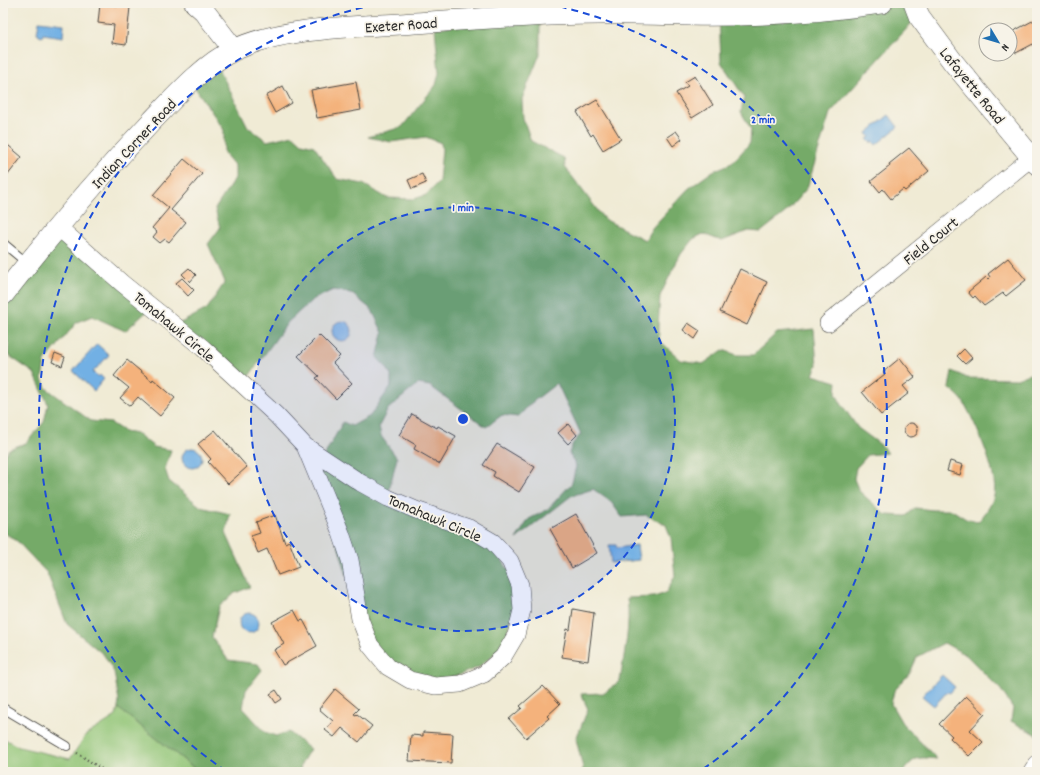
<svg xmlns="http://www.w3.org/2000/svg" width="1040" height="775" font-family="Dekko,sans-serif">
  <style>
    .green { fill: #91c576; stroke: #5e7850 }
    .forest { fill: #74aa67; stroke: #506a49 }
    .water { fill: #72b0e4; stroke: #4e6e88 }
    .building { fill: #f4b27b }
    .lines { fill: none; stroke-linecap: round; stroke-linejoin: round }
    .service-casing { stroke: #494844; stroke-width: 10 }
    .minor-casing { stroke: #494844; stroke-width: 18 }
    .tertiary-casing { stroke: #494844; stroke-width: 22 }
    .path { stroke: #494844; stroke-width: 2.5; stroke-dasharray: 1 3; stroke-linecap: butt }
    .service { stroke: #fff; stroke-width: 8 }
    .minor { stroke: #fff; stroke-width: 17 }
    .tertiary { stroke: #fff; stroke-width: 21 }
    .ring { fill: none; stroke: #1d4ed8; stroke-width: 2; stroke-dasharray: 7 5 }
    .labels { text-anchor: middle; stroke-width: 3.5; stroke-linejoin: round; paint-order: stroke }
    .street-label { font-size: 16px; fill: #2b2b2b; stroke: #f7f3e8 }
    .centre { fill: #1d4ed8; stroke: #f7f3e8; stroke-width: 2 }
    .ring-label { font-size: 12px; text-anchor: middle; font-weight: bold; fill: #1d4ed8; stroke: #f7f3e8; stroke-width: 3.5; stroke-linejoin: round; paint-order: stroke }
  </style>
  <rect width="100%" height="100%" fill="#f7f3e8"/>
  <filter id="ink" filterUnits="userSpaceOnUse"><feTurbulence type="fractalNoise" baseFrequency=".025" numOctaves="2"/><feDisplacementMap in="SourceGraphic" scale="8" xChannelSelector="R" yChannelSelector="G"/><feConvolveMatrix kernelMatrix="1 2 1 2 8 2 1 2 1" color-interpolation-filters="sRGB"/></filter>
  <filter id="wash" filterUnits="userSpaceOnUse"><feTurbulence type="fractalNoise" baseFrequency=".012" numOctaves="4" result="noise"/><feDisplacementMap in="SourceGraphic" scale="16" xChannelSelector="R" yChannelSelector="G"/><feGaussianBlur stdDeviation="0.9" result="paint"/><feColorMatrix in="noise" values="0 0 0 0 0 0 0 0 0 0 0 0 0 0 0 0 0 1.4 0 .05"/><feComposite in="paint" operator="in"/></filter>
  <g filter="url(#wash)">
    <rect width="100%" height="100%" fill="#f0ebd5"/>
    <path class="green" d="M 118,708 L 199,772 L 3,772 L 3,738 L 19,747 L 70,759 L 86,735 L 116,716 Z"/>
    <path class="forest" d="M 881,3 L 916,3 L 920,14 L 830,113 L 807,188 L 786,212 L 761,232 L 748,231 L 722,241 L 703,234 L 693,239 L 681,254 L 673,269 L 660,296 L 658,329 L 660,341 L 681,360 L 703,364 L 723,350 L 737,355 L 753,355 L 777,333 L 814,329 L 817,365 L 813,375 L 837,382 L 836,394 L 842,405 L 858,428 L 881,445 L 888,453 L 868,455 L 856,468 L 854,479 L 859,491 L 886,515 L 906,516 L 915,508 L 933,510 L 952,510 L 966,519 L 978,522 C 985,514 991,506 994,496 C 999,475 975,422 964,403 C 961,397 954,392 949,388 L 952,371 L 967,378 L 1017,379 L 1037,371 L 1037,735 L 1011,721 L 1013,708 L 1001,690 L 966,655 L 944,643 L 917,657 L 910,673 L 894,691 L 891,704 L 902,723 L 937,759 C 918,757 915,756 903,772 L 582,772 L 583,768 L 576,739 L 588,709 L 581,694 L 604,693 L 620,681 C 624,653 631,626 627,598 L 654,597 L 666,593 L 675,576 L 671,538 L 666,525 L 646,515 L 622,517 L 611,502 L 593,489 L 571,496 L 516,539 L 529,519 L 547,510 L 572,483 L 576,466 L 569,453 L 573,443 L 581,434 L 557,383 L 530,404 L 518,417 L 502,415 L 486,427 L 430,386 L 418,384 L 388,409 L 379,426 L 381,436 L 397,458 L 388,494 L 486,534 L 519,587 L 507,639 L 499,650 L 479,667 L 459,675 L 438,681 L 409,676 L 367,645 L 315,466 L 324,456 L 343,422 L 352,426 L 370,416 L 391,386 L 391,375 L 386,367 L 377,358 L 383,333 L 372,310 L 351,293 L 333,290 L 312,300 L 288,322 L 244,383 L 175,326 L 207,309 L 225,282 L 208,244 L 220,228 L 215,209 L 235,178 L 235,166 L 224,153 L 224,130 L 192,83 L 216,63 L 248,127 L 267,141 L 293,135 L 302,143 L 314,146 L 337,179 L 363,184 L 387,198 L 414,199 L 426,195 L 439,181 L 442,150 L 441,143 L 426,137 L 391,142 L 368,137 L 402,127 L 436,85 L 439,73 L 435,28 L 540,17 L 540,54 L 522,99 L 523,118 L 531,141 L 564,158 L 565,167 L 604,219 L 645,240 L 652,228 L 688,189 L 713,171 L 732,163 L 750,143 L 751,129 L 741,112 L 744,97 L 721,62 L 719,16 Z
      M 54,228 L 152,307 L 125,331 L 92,316 L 77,322 L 45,361 L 42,379 L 46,388 L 91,421 L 111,423 L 125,432 L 138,434 L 154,447 L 171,450 L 165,469 L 169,481 L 201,507 L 230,514 L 226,533 L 250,587 L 233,594 L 219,607 L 212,637 L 228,660 L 258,664 L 262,670 L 246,690 L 243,708 L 265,732 L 276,736 L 289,732 L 310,749 L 301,764 L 300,772 L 199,772 L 118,708 L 119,701 L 114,672 L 104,655 L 67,624 L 47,573 L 17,541 L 3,532 L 3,457 L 9,449 L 26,443 L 44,422 L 48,404 L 34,373 L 8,355 L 9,343 L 3,338 L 3,290 Z"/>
    <path class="water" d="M 39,21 L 64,24 L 63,37 L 43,34 L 42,37 L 39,36 L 39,34 L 37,33 Z
      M 889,115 L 898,127 L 876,145 L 873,141 L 871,143 L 867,139 L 870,137 L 867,133 Z
      M332 331a10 10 0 1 1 20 0a10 10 0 1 1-20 0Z
      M 97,344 L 109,355 L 93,372 L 98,377 L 100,375 L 104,379 L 94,391 L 73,371 Z
      M182 458a10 10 0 1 1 20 0a10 10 0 1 1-20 0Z
      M 609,545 L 616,545 L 617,548 L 637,545 L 639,560 L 611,563 Z
      M239 623a10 10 0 1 1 20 0a10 10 0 1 1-20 0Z
      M 942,675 L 955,687 L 950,693 L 947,692 L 934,706 L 922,696 Z"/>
    <g id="blocks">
      <path class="building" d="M 100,4 L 130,7 L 126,45 L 112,43 L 114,25 L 98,23 Z
        M 1036,19 L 1037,22 L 1037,52 L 1033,44 L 1016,53 L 1010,42 L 1010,33 Z
        M 695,76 L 713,105 L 692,118 L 676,93 L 688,86 L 685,82 Z
        M 356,82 L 361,110 L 317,118 L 311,90 Z
        M 283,86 L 292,103 L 275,113 L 266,96 Z
        M 597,100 L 621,139 L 603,150 L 593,134 L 591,136 L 577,112 Z
        M 676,131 L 682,139 L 673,146 L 667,137 Z
        M 3,141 L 22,157 L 7,176 L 3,173 Z
        M 909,148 L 929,171 L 905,191 L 903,189 L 891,199 L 883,189 L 880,192 L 871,181 L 890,166 L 889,164 Z
        M 184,159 L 202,174 L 171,210 L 186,222 L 169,242 L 165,239 L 160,243 L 153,237 L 157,232 L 152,228 L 169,208 L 153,195 Z
        M 422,174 L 426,183 L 412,189 L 408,180 Z
        M 1008,258 L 1026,280 L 1006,296 L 1003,293 L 984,306 L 975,296 L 973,298 L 968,292 L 986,277 L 988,279 L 990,277 L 988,274 Z
        M 189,268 L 196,275 L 190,282 L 182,274 Z
        M 740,269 L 767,282 L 747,325 L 720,312 Z
        M 182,278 L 194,290 L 188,296 L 176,283 Z
        M 688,323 L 700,331 L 695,339 L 683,330 Z
        M 319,335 L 340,356 L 333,363 L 352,383 L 336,399 L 316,378 L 319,376 L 298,356 Z
        M 964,349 L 972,358 L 965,364 L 957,356 Z
        M 55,353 L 65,357 L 62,366 L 52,362 Z
        M 900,358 L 915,377 L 903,386 L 909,393 L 881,415 L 862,392 L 885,374 L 883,372 Z
        M 127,360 L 152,381 L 153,379 L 175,398 L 160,416 L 138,397 L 130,406 L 120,398 L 129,388 L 114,376 Z
        M 412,414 L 437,428 L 438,426 L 456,436 L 440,464 L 414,449 L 416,445 L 399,435 Z
        M904 430a7 7 0 1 1 14 0a7 7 0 1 1-14 0Z
        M 568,424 L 577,435 L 568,444 L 558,433 Z
        M 215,430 L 247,467 L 228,484 L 208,462 L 211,459 L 198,444 Z
        M 497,444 L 535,467 L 519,492 L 493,476 L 495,472 L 483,465 Z
        M 950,461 L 963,465 L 960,475 L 947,471 Z
        M 576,514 L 597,553 L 572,568 L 550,529 Z
        M 275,515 L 285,543 L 289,541 L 299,567 L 278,575 L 267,549 L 258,553 L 251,536 L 260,533 L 256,522 Z
        M 573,609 L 594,613 L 588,661 L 562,657 L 567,629 L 570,630 Z
        M 294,610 L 300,621 L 303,620 L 317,646 L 283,665 L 274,650 L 284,644 L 272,622 Z
        M 543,686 L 560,704 L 547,716 L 549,718 L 526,738 L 509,719 L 522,708 L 520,706 Z
        M 335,689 L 359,709 L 354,714 L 356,715 L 357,714 L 372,726 L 359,742 L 342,728 L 334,737 L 325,730 L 333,721 L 319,709 Z
        M 276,690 L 282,699 L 276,703 L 270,694 Z
        M 966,696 L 985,714 L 970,730 L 983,742 L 969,756 L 950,738 L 952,736 L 939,724 Z
        M 423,732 L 453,734 L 451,763 L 409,761 L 411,735 L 423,736 Z"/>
    </g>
  </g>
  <g filter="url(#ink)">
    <use href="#blocks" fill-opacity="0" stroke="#494844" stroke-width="1"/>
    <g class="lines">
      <g class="service-casing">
        <path id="service" d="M 3,243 L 27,263
          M 3,708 L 67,746"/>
      </g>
      <g class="minor-casing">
        <path id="minor" d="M 58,227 L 123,284 L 203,348 L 276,415 L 305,446 L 341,533 L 350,560 L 360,619 L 370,645 L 388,667 L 410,680 L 435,686 L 460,684 L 484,674 L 503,657 L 516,635 L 522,610 L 520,585 L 510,561 L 493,542 L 469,528 L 416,510 L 388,498 L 361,483 L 305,446
          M 828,323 L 1031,158
          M 1032,772 L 1037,764"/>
      </g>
      <g class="tertiary-casing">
        <path id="tertiary" d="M 195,3 L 204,11 L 234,50
          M 914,3 L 919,16 L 953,62 L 1037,164
          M 3,295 C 50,235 99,177 152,121 C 175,97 203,65 234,50 C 280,28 350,27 400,24 C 466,20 533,14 599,14 C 629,13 659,15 688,15 C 753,16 818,13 882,3"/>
      </g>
      <path class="path" d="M 77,753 L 106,772"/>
      <use href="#service" class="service"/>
      <use href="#minor" class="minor"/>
      <use href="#tertiary" class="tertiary"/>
    </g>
  </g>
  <circle cx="463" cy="419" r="212" fill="#1d4ed8" fill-opacity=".12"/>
  <g class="ring">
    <circle cx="463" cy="419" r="212"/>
    <path d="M226 771A424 424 0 0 1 378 4M548 4A424 424 0 0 1 700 771"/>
  </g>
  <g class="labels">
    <g class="street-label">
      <text transform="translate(401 24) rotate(-4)" y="6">Exeter Road</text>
      <text transform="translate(973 85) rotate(51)" y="6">Lafayette Road</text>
      <text transform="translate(133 143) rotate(-47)" y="6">Indian Corner Road</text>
      <text transform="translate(930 240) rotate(-39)" y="6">Field Court</text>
      <text transform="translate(175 326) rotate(40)" y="6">Tomahawk Circle</text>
      <text transform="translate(435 517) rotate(23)" y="6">Tomahawk Circle</text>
    </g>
  </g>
  <circle cx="463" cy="419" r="6" class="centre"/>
  <g class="ring-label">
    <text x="763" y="123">2 min</text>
    <text x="463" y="211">1 min</text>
  </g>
  <rect width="1040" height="775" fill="none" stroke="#f7f3e8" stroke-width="16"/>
  <g transform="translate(998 42) rotate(128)"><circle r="19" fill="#f7f3e8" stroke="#a5a39c"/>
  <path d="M0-3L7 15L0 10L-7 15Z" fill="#1f6fb2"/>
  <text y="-6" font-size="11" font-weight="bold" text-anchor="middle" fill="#2b2b2b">N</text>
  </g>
</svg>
